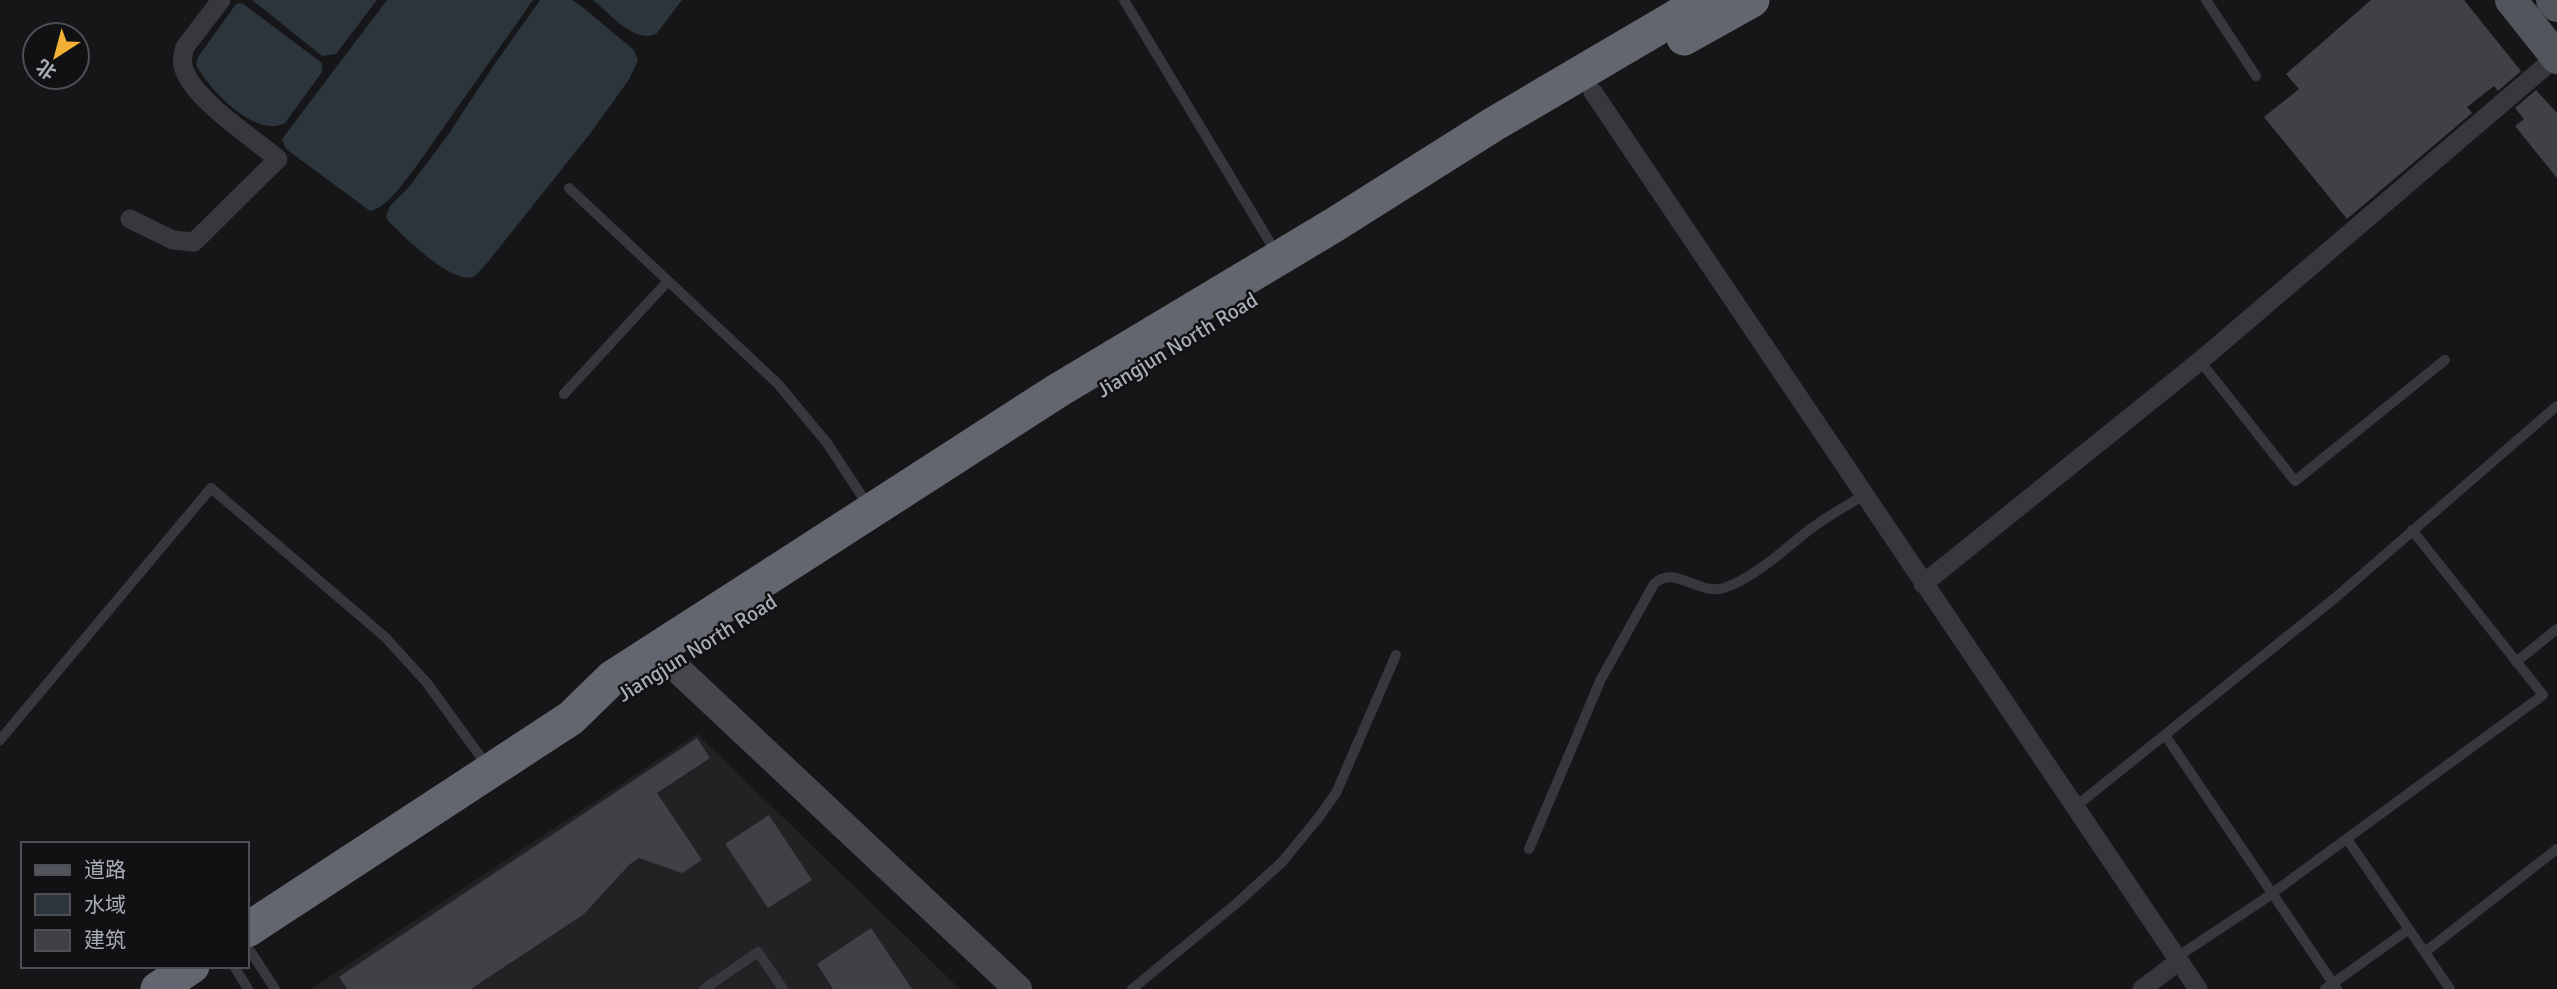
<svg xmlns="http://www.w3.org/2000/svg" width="2557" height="989" font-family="Signika,'Noto Sans SC',sans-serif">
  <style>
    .built { fill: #222225 }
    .water { fill: #2c353c }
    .building { fill: #404145 }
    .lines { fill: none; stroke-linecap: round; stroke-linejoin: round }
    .lane { stroke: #37383d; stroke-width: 10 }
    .street { stroke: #37383d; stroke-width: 19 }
    .secondary { stroke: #45474d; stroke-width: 28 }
    .primary { stroke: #53555c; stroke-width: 32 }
    .highway { stroke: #63666e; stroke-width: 35 }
    .labels { text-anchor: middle; stroke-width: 5; stroke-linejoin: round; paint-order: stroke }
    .street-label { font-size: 21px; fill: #a8adb8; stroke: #111113 }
  </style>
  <rect width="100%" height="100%" fill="#161618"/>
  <path class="built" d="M 697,734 L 960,989 L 311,989 Z"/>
  <path class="water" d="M 252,0 L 377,0 L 336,54 L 322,56 Z
    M 387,0 L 533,0 L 413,171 C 402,184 387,208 370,211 L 286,149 L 282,139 Z
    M 540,0 L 572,0 L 580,5 L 634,50 L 638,61 L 628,81 L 589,135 L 487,263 L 474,277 C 450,284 405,237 388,221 L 386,216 L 390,206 L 409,187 L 448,135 L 494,65 Z
    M 593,0 L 682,0 L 657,33 C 636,46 608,12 593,0 Z
    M 242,3 L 322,63 L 322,72 L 285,123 C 255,139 209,89 196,65 L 198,57 L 236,4 Z"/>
  <path class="building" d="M 2371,0 L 2464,0 L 2521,71 L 2498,91 L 2494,86 L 2467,107 L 2472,113 L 2347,219 L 2264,117 L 2299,89 L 2286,74 Z
    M 2536,90 L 2557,113 L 2557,178 L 2515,126 L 2524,119 L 2515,108 Z
    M 697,738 L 710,758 L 657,793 L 702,860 L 682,873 L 639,858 L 629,865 L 584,914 L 471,989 L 347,989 L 339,977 Z
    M 769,815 L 812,880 L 768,908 L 725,844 Z
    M 871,928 L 912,989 L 833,989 L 817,964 Z"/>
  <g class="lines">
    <path class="lane" d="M 1124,0 L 1277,254
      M 2206,0 L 2256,76
      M 569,188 L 778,384 L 827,443 L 869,507
      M 2200,361 L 2295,481 L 2445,360
      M 564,394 L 668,281
      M 2516,662 L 2557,629
      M 2165,735 L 2337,989
      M 0,740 L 211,488 L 385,637 L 427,683 L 488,767
      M 2075,807 L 2335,598 L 2557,406
      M 2347,839 L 2450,989
      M 1529,849 L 1601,679 L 1654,584 C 1675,564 1699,596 1724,588 C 1754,578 1785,549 1809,530 C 1826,517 1846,506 1864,495
      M 247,946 L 275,989
      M 2425,952 L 2557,849
      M 2177,957 L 2263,900 L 2543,695 L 2412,530
      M 234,966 L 248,989
      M 704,989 L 758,952 L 783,989
      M 1132,989 L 1237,903 L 1282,862 L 1319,817 L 1336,793 L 1396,655
      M 2325,989 L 2409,929"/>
    <path class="street" d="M 1593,92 L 2198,989
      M 130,219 L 173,240 L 194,242 L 278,159 C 253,138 193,99 184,69 C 181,61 183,55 185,47 L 221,0
      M 1923,584 L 2200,361 L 2556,57
      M 2142,989 L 2179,961"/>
    <path class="secondary" d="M 673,665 L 1018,989"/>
    <path class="primary" d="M 2511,0 L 2557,58
      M 2552,0 L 2557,6"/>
    <path class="highway" d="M 1684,38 L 1752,0
      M 247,930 L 571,718 L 612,678 L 1057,391 L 1334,225 L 1494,124 L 1705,0
      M 158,989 L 192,966"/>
  </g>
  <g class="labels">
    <g class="street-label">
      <text transform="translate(1177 345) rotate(-31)" y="7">Jiangjun North Road</text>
      <text transform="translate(697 648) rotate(-32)" y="7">Jiangjun North Road</text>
    </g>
  </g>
  <rect x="21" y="842" width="228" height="126" fill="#111113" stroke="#4d4f55" stroke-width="2"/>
  <rect x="35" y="865" width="35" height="10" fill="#53555c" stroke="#4d4f55" stroke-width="2"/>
  <text x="84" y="877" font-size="21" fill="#a8adb8">道路</text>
  <rect x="35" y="894" width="35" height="21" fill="#2c353c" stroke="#4d4f55" stroke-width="2"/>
  <text x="84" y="912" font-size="21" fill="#a8adb8">水域</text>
  <rect x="35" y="930" width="35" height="21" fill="#404145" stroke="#4d4f55" stroke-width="2"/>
  <text x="84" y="947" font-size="21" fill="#a8adb8">建筑</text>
  <g transform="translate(56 56) rotate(216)"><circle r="33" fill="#111113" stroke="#4d4f55" stroke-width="2"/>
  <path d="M0-5L12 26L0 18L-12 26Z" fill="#f2b134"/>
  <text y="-10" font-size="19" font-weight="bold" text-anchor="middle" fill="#a8adb8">北</text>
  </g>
</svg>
